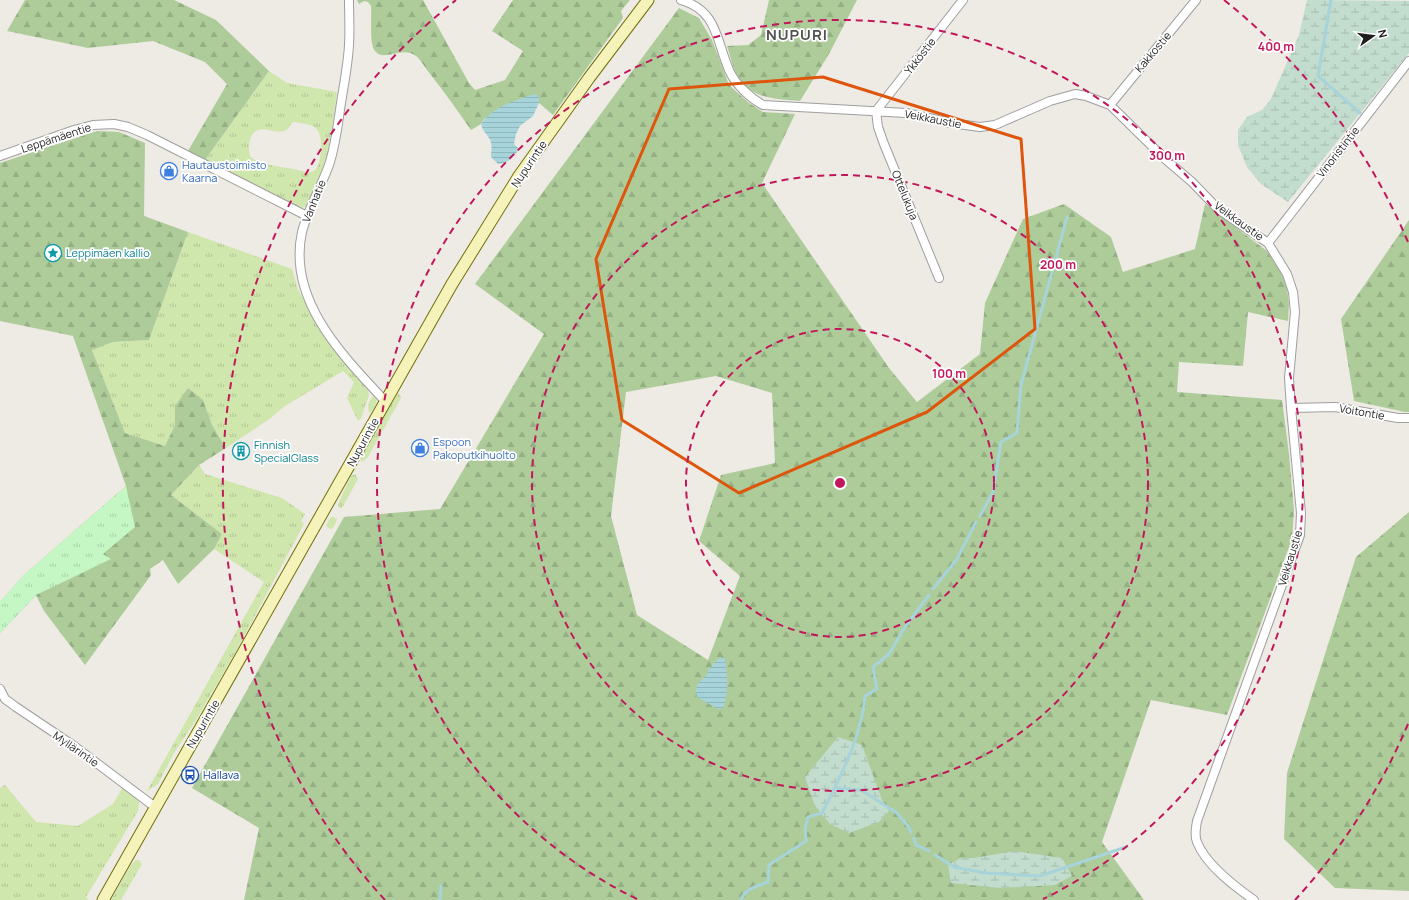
<svg xmlns="http://www.w3.org/2000/svg" width="1409" height="900" font-family="Manrope,sans-serif">
  <style>
    .grass { fill: url(#grass-tufts); fill-rule: evenodd }
    .forest { fill: url(#forest-firs); fill-rule: evenodd }
    .wetland { fill: url(#wetland-marsh) }
    .park { fill: url(#park-tufts) }
    .water { fill: url(#water-rules) }
    .lines { fill: none; stroke-linecap: round; stroke-linejoin: round }
    .stream { stroke: #a6d4da; stroke-width: 3 }
    .street-casing { stroke: #9f9f9f; stroke-width: 10 }
    .secondary-casing { stroke: #6f700a; stroke-width: 13 }
    .street { stroke: #fff; stroke-width: 8 }
    .secondary { stroke: #f6f3ba; stroke-width: 11 }
    .marked { fill: none; stroke: #de560d; stroke-width: 3; stroke-linejoin: round }
    .ring { fill: none; stroke: #c2185b; stroke-width: 2; stroke-dasharray: 7 5 }
    .labels { text-anchor: middle; stroke-width: 3.5; stroke-linejoin: round; paint-order: stroke }
    .street-label { font-size: 11px; fill: #1e1e1e; stroke: #fff }
    .shop-label { font-size: 11px; fill: #366cbe; stroke: #fff; text-anchor: start }
    .culture-label { font-size: 11px; fill: #0d838f; stroke: #fff; text-anchor: start }
    .transit-label { font-size: 11px; fill: #164399; stroke: #fff; text-anchor: start }
    .district-label { font-size: 15px; font-weight: bold; letter-spacing: 1px; fill: #515151; stroke: #fff }
    .centre { fill: #c2185b; stroke: #fff; stroke-width: 2 }
    .ring-label { font-size: 12px; text-anchor: middle; font-weight: bold; fill: #c2185b; stroke: #fff; stroke-width: 3.5; stroke-linejoin: round; paint-order: stroke }
  </style>
  <defs>
    <pattern id="grass-tufts" width="24" height="20" patternUnits="userSpaceOnUse"><rect width="24" height="20" fill="#cfe6ac"/><path d="M3 7l-1-3M5 7V3M7 7l1-3M15 17l-1-3M17 17v-4M19 17l1-3" fill="none" stroke="#b1c594"/></pattern>
    <pattern id="forest-firs" width="22" height="20" patternUnits="userSpaceOnUse"><rect width="22" height="20" fill="#aecc9a"/><path d="M5 1l3.5 6h-7zM16 11l3.5 6h-7z" fill="#95af84"/></pattern>
    <pattern id="wetland-marsh" width="20" height="14" patternUnits="userSpaceOnUse"><rect width="20" height="14" fill="#c2dccd"/><path d="M1 5h8M5 5V1M11 12h8M15 12V8" fill="none" stroke="#a6bcb0"/></pattern>
    <pattern id="park-tufts" width="24" height="20" patternUnits="userSpaceOnUse"><rect width="24" height="20" fill="#c4f7c3"/><path d="M3 7l-1-3M5 7V3M7 7l1-3M15 17l-1-3M17 17v-4M19 17l1-3" fill="none" stroke="#a8d3a7"/></pattern>
    <pattern id="water-rules" width="6" height="5" patternUnits="userSpaceOnUse"><rect width="6" height="5" fill="#a6d4da"/><path d="M0 2.5h6" fill="none" stroke="#8eb6bb"/></pattern>
  </defs>
  <rect width="100%" height="100%" fill="#eeeae4"/>
  <path class="grass" d="M 269,71 L 287,83 L 337,92 C 332,129 327,176 305,207 L 299,208 L 205,160 ZM 295,122 C 310,125 319,124 321,141 C 322,148 320,167 314,171 C 310,174 298,170 293,169 C 283,167 259,165 252,158 C 249,156 249,151 249,147 C 249,143 250,139 252,135 C 260,122 275,136 286,130 C 289,129 290,125 292,123 Z
    M 188,232 L 292,269 L 298,290 L 325,337 L 348,368 L 367,385 L 369,395 L 361,418 L 358,421 L 347,398 L 354,382 L 343,371 L 285,406 L 268,420 L 226,448 L 212,425 L 203,400 L 175,406 L 175,425 L 165,446 L 125,433 L 92,350 L 113,342 L 149,340 Z
    M 399,394 L 400,395 L 401,398 L 368,457 L 362,462 L 360,457 L 397,395 Z
    M 374,396 L 375,396 C 379,402 374,407 370,413 L 369,412 C 367,407 369,399 374,396 Z
    M 199,465 L 205,474 L 282,498 L 305,514 L 301,521 L 304,524 L 236,651 L 196,720 L 174,753 L 158,784 L 147,791 L 264,582 L 214,549 L 222,534 L 171,495 Z
    M 355,474 L 358,479 L 342,508 L 339,508 L 338,504 L 351,476 Z
    M 332,517 L 336,518 L 337,520 L 333,528 L 330,529 L 326,526 L 330,518 Z
    M 5,785 L 36,822 L 78,826 L 113,804 L 123,787 L 134,796 L 139,802 L 138,811 L 86,897 L 89,900 L 0,900 L 0,788 Z
    M 136,860 L 139,860 L 142,864 L 121,900 L 111,900 L 131,865 Z"/>
  <path class="forest" d="M 25,0 L 174,0 L 216,20 L 269,71 L 205,160 L 188,151 L 227,84 L 205,62 L 153,41 L 88,48 L 7,31 Z
    M 357,0 L 423,0 L 469,83 L 475,90 L 505,80 L 523,51 L 492,31 L 513,0 L 630,0 L 621,11 L 623,18 L 553,115 L 539,103 L 539,96 L 484,119 L 481,124 L 471,130 C 457,110 443,90 427,70 C 424,66 420,59 416,56 C 401,45 385,63 375,51 C 369,44 372,16 371,6 L 368,2 L 364,1 L 359,4 Z
    M 769,0 L 857,0 L 829,54 L 800,101 C 775,99 749,99 736,73 C 732,65 730,55 727,46 L 748,45 L 761,35 Z
    M 679,8 L 699,18 L 712,40 L 729,85 L 749,103 L 763,112 L 795,114 L 762,183 L 889,368 L 917,402 L 980,354 L 985,303 L 1023,219 L 1064,204 L 1111,237 L 1123,272 L 1195,249 L 1205,204 L 1267,251 L 1281,272 L 1287,288 L 1289,304 L 1288,321 L 1248,312 L 1243,366 L 1179,362 L 1177,392 L 1282,400 L 1289,454 L 1294,510 L 1292,539 L 1227,715 L 1151,700 L 1102,842 L 1144,900 L 244,900 L 259,828 L 192,788 L 344,517 L 440,509 L 544,334 L 475,284 ZM 716,376 L 772,393 L 775,463 L 721,475 L 699,541 L 740,576 L 708,660 L 637,615 L 611,516 L 626,392 Z
    M 97,131 L 119,132 L 145,143 L 144,216 L 188,232 L 149,340 L 113,342 L 92,350 L 125,433 L 165,446 L 175,425 L 175,406 L 188,388 L 203,400 L 212,425 L 226,448 L 199,465 L 171,495 L 222,534 L 214,549 L 178,584 L 163,560 L 150,569 L 151,575 L 146,582 L 85,665 L 44,611 L 36,595 L 0,633 L 0,602 L 23,576 L 126,486 L 73,336 L 0,321 L 0,163 Z
    M 1409,220 L 1409,412 L 1405,412 L 1354,401 L 1341,319 Z
    M 1409,512 L 1409,891 L 1335,888 L 1284,839 L 1287,773 L 1356,557 Z"/>
  <path class="wetland" d="M 1307,0 L 1409,1 L 1409,53 L 1288,202 L 1261,184 L 1247,167 L 1238,145 L 1238,130 L 1247,117 L 1262,110 L 1271,99 L 1299,35 Z
    M 838,737 L 862,745 L 882,800 L 889,811 L 879,822 L 849,833 L 830,824 L 815,806 L 805,777 Z
    M 1015,851 L 1062,858 L 1072,876 L 1055,885 L 1000,888 L 951,883 L 948,865 L 961,858 L 974,858 Z"/>
  <path class="park" d="M 126,486 L 135,527 L 103,554 L 111,559 L 36,595 L 0,633 L 0,602 L 23,576 Z"/>
  <path class="water" d="M 534,94 L 539,96 L 539,103 L 533,116 L 520,126 L 516,134 L 514,144 L 519,149 C 513,158 508,163 498,164 L 491,157 C 491,151 493,144 489,138 C 486,133 482,130 481,124 C 493,106 515,101 534,94 Z
    M 723,657 C 729,664 728,699 723,708 L 718,709 L 697,697 L 696,689 L 697,685 L 700,681 L 707,675 L 709,669 L 718,659 Z"/>
  <g class="lines">
    <path class="stream" d="M 1331,0 L 1318,76 L 1360,113
      M 980,516 L 993,492 L 1001,442 L 1017,433 L 1021,385 L 1067,217
      M 933,589 L 957,559 L 976,522
      M 835,788 L 861,790 L 897,813 L 908,826 L 911,832
      M 914,838 L 916,845 L 929,851
      M 935,855 L 954,867 L 985,873 L 1040,876 L 1126,847
      M 440,900 L 441,886
      M 741,900 C 744,889 758,886 768,882 L 769,865 L 806,841 L 805,829 L 808,817 L 822,813 C 840,778 862,735 865,696 L 877,689 L 873,667 L 889,654 L 905,627 L 929,595"/>
    <g class="street-casing">
      <path id="street" d="M 349,0 C 349,15 350,30 349,45 C 348,64 344,84 341,103 C 338,123 336,142 330,162 C 322,186 308,208 302,232 C 287,300 343,356 385,401
        M 681,0 C 718,11 716,40 729,70 C 735,84 750,98 763,105 L 906,113 L 951,123 L 980,127 L 995,125 L 1050,101 L 1075,94 L 1086,96 L 1110,105 L 1165,159 L 1192,182 L 1218,209 L 1268,243 L 1287,274 L 1293,292 L 1295,312 L 1289,378 L 1291,408 L 1301,513 L 1300,535 L 1197,821 C 1196,828 1194,835 1197,842 C 1206,865 1234,886 1254,900
        M 1110,105 L 1196,0
        M 0,156 L 74,130 L 93,125 L 114,124 L 128,127 L 147,135 L 307,216
        M 1268,243 L 1409,61
        M 939,278 L 884,144 L 878,127 L 876,111 L 963,0
        M 1291,408 L 1335,407 L 1398,418 L 1409,418
        M 0,689 L 5,699 L 16,707 L 74,746 L 155,807"/>
    </g>
    <g class="secondary-casing">
      <path id="secondary" d="M 103,900 L 452,284 L 519,176 L 589,78 L 648,0"/>
    </g>
    <use href="#street" class="street"/>
    <use href="#secondary" class="secondary"/>
  </g>
  <path class="marked" d="M 823,77 L 1021,139 L 1035,329 L 927,412 L 739,493 L 622,420 L 596,259 L 669,89 Z"/>
  <g class="ring">
    <circle cx="840" cy="483" r="154"/>
    <circle cx="840" cy="483" r="308"/>
    <path d="M637 899A463 463 0 1 1 1043 899"/>
    <path d="M1408 724A617 617 0 0 1 1295 900M385 900A617 617 0 0 1 456 0M1224 0A617 617 0 0 1 1408 242"/>
  </g>
  <defs>
    <g id="shop-ring" transform="scale(0.9)"><circle r="9.5" fill="#fff" stroke="#3f7fe0" stroke-width="1.5"/><path d="M-5-2.5h2.3a2.7 3.5 0 0 1 5.4 0H5L5.5 6h-11ZM-1.5-2.5h3a1.5 2.3 0 0 0-3 0Z" fill="#3f7fe0"/></g>
    <g id="sight-ring" transform="scale(0.9)"><circle r="9.5" fill="#fff" stroke="#0f9aa8" stroke-width="1.5"/><path d="M0-6L1.8-2.2L6-1.7L2.9 1.2L3.7 5.4L0 3.3L-3.7 5.4L-2.9 1.2L-6-1.7L-1.8-2.2Z" fill="#0f9aa8"/></g>
    <g id="building-ring" transform="scale(0.9)"><circle r="9.5" fill="#fff" stroke="#0f9aa8" stroke-width="1.5"/><path d="M-4-6H4V6H1V3H-1V6H-4ZM-2.5-4.3h1.7v1.8h-1.7ZM.8-4.3h1.7v1.8H.8ZM-2.5-1h1.7V.8h-1.7ZM.8-1h1.7V.8H.8Z" fill="#0f9aa8"/></g>
    <g id="bus-ring" transform="scale(0.9)"><circle r="9.5" fill="#fff" stroke="#1a4fb4" stroke-width="1.5"/><path d="M-5-6H5V4H4V6H2V4H-2V6H-4V4H-5ZM-3.5-4V0h7V-4ZM-3.5 1.2v1.5H-2V1.2ZM2 1.2v1.5H3.5V1.2Z" fill="#1a4fb4"/></g>
  </defs>
  <g fill-rule="evenodd">
    <use href="#shop-ring" x="169" y="171"/>
    <use href="#sight-ring" x="53" y="253"/>
    <use href="#shop-ring" x="420" y="448"/>
    <use href="#building-ring" x="241" y="451"/>
    <use href="#bus-ring" x="190" y="775"/>
  </g>
  <g class="labels">
    <g class="street-label">
      <text transform="translate(1153 52) rotate(-50)" y="4">Kakkostie</text>
      <text transform="translate(920 56) rotate(-52)" y="4">Ykköstie</text>
      <text transform="translate(933 119) rotate(11)" y="4">Veikkaustie</text>
      <text transform="translate(56 138) rotate(-18)" y="4">Leppämäentie</text>
      <text transform="translate(1338 152) rotate(-52)" y="4">Vinoristintie</text>
      <text transform="translate(529 164) rotate(-56)" y="4">Nupurintie</text>
      <text transform="translate(905 195) rotate(68)" y="4">Ottelukuja</text>
      <text transform="translate(314 201) rotate(-68)" y="4">Vanhatie</text>
      <text transform="translate(1239 221) rotate(36)" y="4">Veikkaustie</text>
      <text transform="translate(1362 412) rotate(10)" y="4">Voitontie</text>
      <text transform="translate(363 442) rotate(-61)" y="4">Nupurintie</text>
      <text transform="translate(1290 558) rotate(-73)" y="4">Veikkaustie</text>
      <text transform="translate(203 724) rotate(-60)" y="4">Nupurintie</text>
      <text transform="translate(76 749) rotate(35)" y="4">Myllärintie</text>
    </g>
    <g class="shop-label">
      <text x="182" y="169">Hautaustoimisto<tspan x="182" dy="13">Kaarna</tspan></text>
      <text x="433" y="446">Espoon<tspan x="433" dy="13">Pakoputkihuolto</tspan></text>
    </g>
    <g class="culture-label">
      <text x="66" y="257">Leppimäen kallio</text>
      <text x="254" y="449">Finnish<tspan x="254" dy="13">SpecialGlass</tspan></text>
    </g>
    <g class="transit-label">
      <text x="203" y="779">Hallava</text>
    </g>
    <g class="district-label">
      <text x="797" y="40">NUPURI</text>
    </g>
  </g>
  <circle cx="840" cy="483" r="6" class="centre"/>
  <g class="ring-label">
    <text x="1276" y="51">400 m</text>
    <text x="1167" y="160">300 m</text>
    <text x="1058" y="269">200 m</text>
    <text x="949" y="378">100 m</text>
  </g>
  <g transform="translate(1373 36) rotate(76)" stroke="#ffffff" stroke-width="3" paint-order="stroke">
  <path d="M0-3L7 15L0 10L-7 15Z" fill="#1e1e1e"/>
  <text y="-6" font-size="11" font-weight="bold" text-anchor="middle" fill="#1e1e1e">N</text>
  </g>
</svg>
